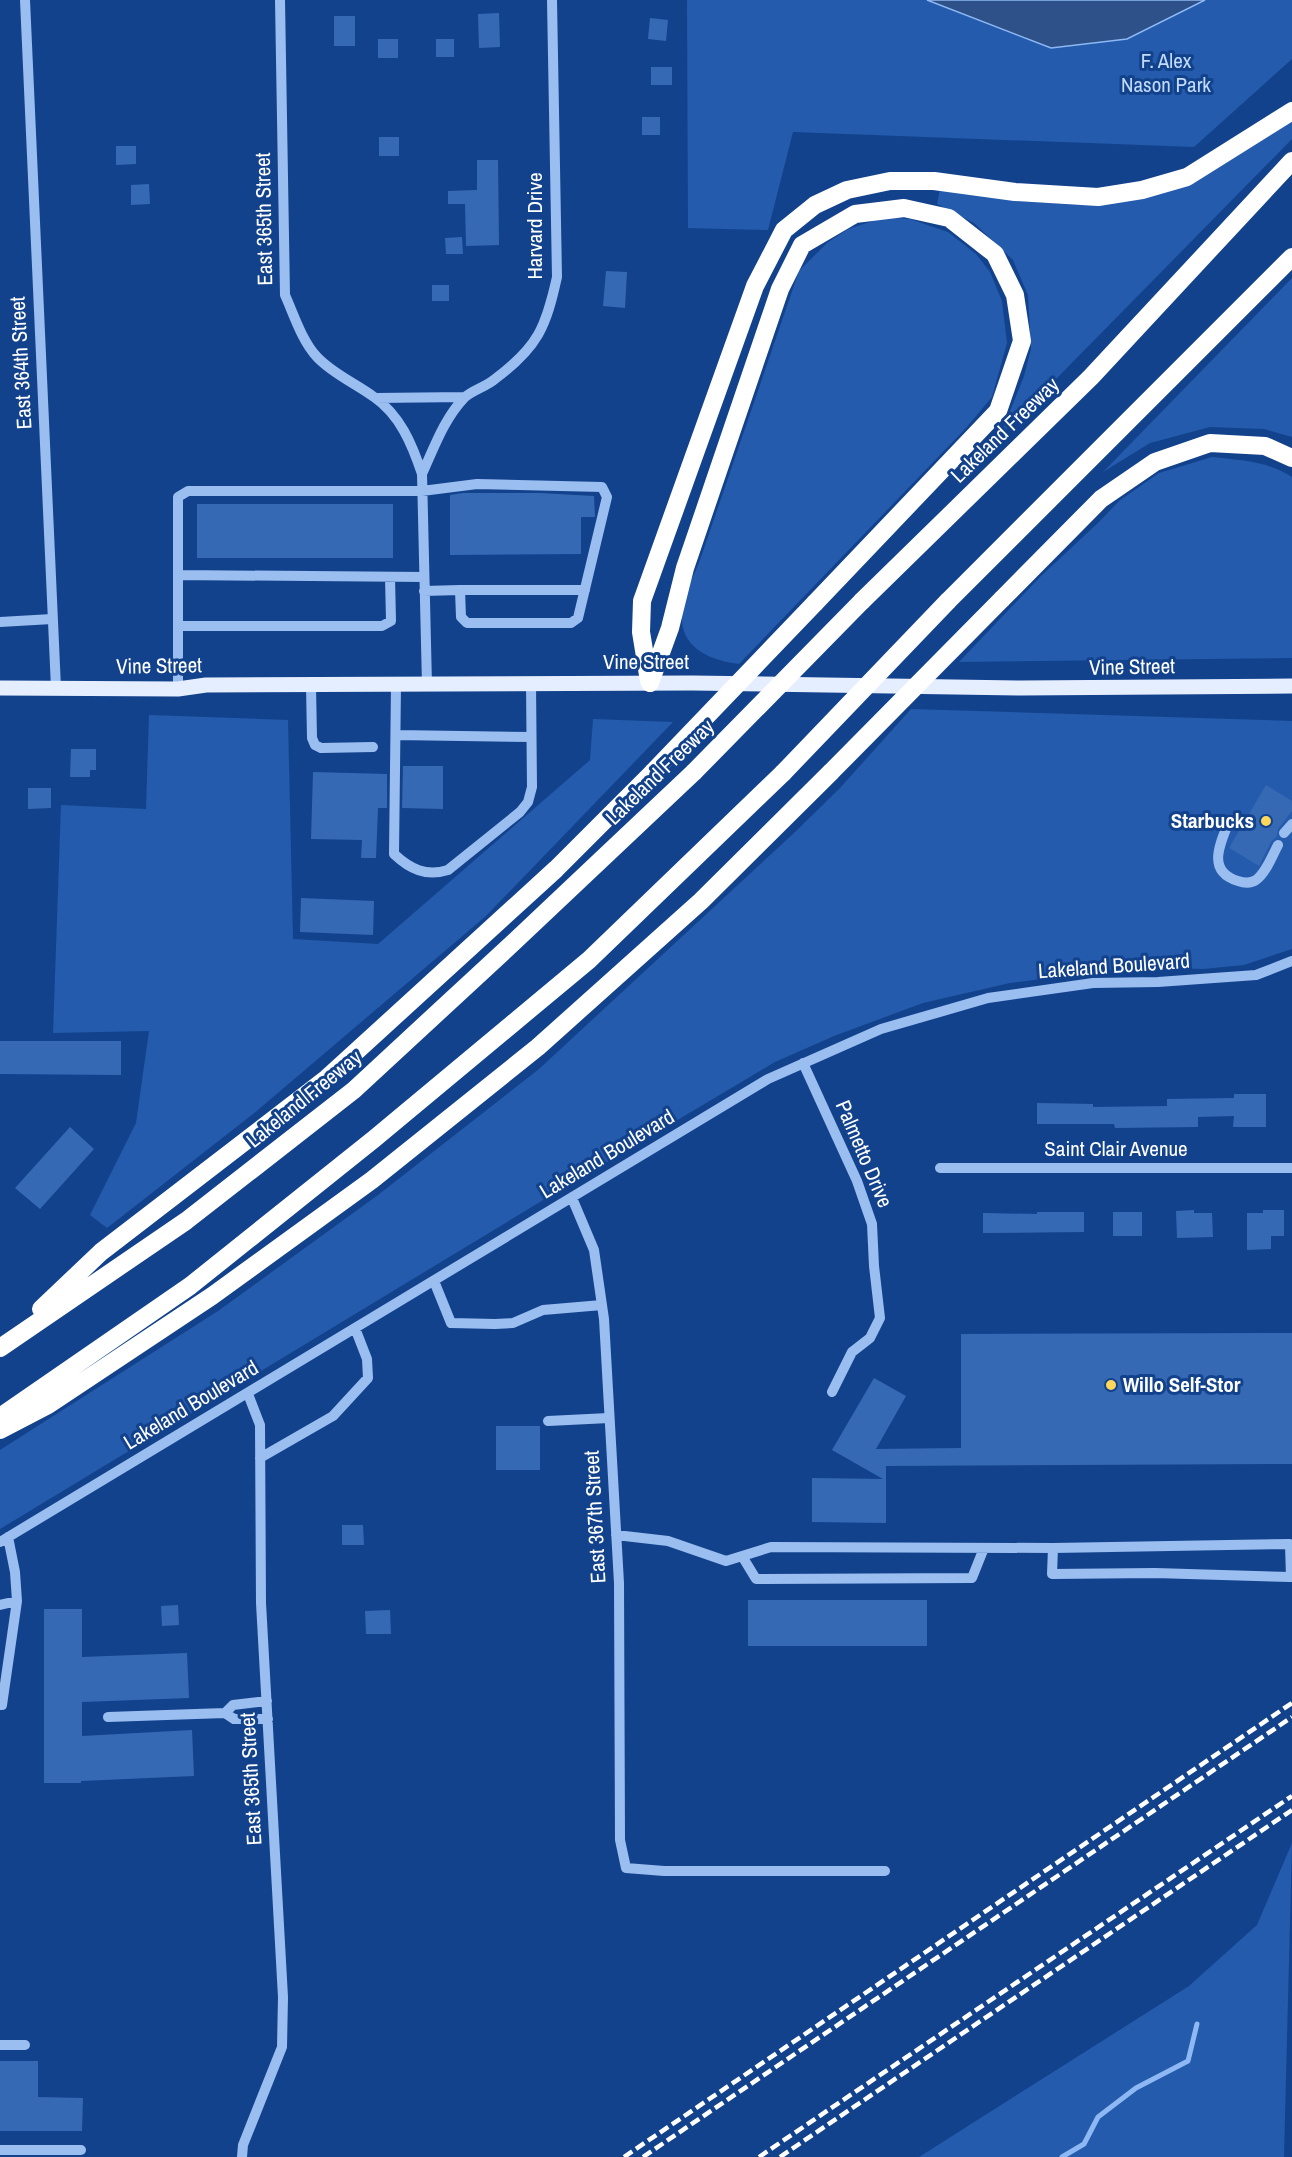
<svg xmlns="http://www.w3.org/2000/svg" width="1292" height="2157" font-family="'Archivo Narrow',sans-serif">
  <style>
    .green { fill: #245bac }
    .water { fill: #2d5188; stroke: #8db8f4; stroke-width: 1.5 }
    .lines { fill: none; stroke-linecap: round; stroke-linejoin: round }
    .stream { stroke: #8db8f4; stroke-width: 5 }
    .building { fill: #3669b4 }
    .minor { stroke: #9bbef1; stroke-width: 10 }
    .major { stroke: #e5eeff; stroke-width: 15 }
    .highway { stroke: #fff; stroke-width: 18 }
    .rail { stroke: #fff; stroke-width: 4.5; stroke-dasharray: 10 4.5; stroke-linecap: butt }
    .highway-bridge { stroke: #fff; stroke-width: 18 }
    .poi-dot { fill: #ffd75b; stroke: #13428d; stroke-width: 2 }
    .labels { text-anchor: middle; stroke-width: 6; stroke-linejoin: round; paint-order: stroke }
    .park-label { font-size: 21px; fill: #c2dafc; stroke: #13428d }
    .street-label { font-size: 21px; fill: #fff; stroke: #13428d }
    .poi-label { font-size: 21px; font-weight: bold; fill: #fff; stroke: #13428d; text-anchor: end }
  </style>
  <rect width="100%" height="100%" fill="#13428d"/>
  <path class="green" d="M 687,0 L 1292,0 L 1292,59 L 1194,147 L 793,132 L 768,230 L 688,228 Z
    M 1292,121 L 1292,139 L 1000,436 L 1024,376 L 1031,349 L 1028,295 L 1013,260 L 974,223 L 937,204 L 940,189 L 1019,201 L 1079,205 L 1120,201 L 1222,165 Z
    M 885,217 L 910,219 L 948,232 L 976,254 L 990,272 L 1002,301 L 1007,343 L 992,397 L 966,428 L 739,664 C 714,661 683,650 682,620 C 682,614 681,607 683,602 C 687,588 694,575 699,563 L 799,271 L 827,243 L 848,229 Z
    M 1292,278 L 1292,437 L 1264,429 L 1210,427 L 1150,443 L 1103,472 Z
    M 1212,457 C 1239,460 1268,461 1292,477 L 1292,658 L 959,662 L 1040,577 L 1099,522 L 1119,501 L 1159,473 Z
    M 911,709 L 1292,721 L 1292,949 L 1244,965 L 1203,969 L 1135,967 L 1010,983 L 923,1003 L 834,1036 L 775,1062 L 535,1205 L 0,1529 L 0,1450 L 218,1311 L 378,1195 L 539,1069 L 795,832 L 840,788 Z
    M 149,715 L 288,720 L 293,939 L 378,944 L 590,760 L 593,719 L 673,722 L 486,916 L 253,1114 L 107,1228 L 90,1215 L 136,1123 L 149,1031 L 53,1033 L 61,805 L 146,809 Z
    M 1292,1843 L 1284,2157 L 919,2157 L 1189,1986 L 1257,1925 Z"/>
  <path class="water" d="M 927,0 L 1205,0 L 1127,39 L 1051,48 Z"/>
  <g class="lines">
    <path class="stream" d="M 1062,2157 L 1084,2144 L 1098,2117 L 1136,2088 L 1188,2061 L 1197,2024"/>
  </g>
  <path class="building" d="M 499,13 L 500,47 L 479,48 L 478,14 Z
    M 334,16 L 355,16 L 355,46 L 334,46 Z
    M 650,18 L 668,20 L 666,41 L 648,39 Z
    M 378,39 L 398,39 L 398,58 L 378,58 Z
    M 436,39 L 454,39 L 454,57 L 436,57 Z
    M 651,67 L 672,67 L 672,85 L 651,85 Z
    M 642,117 L 660,117 L 660,135 L 642,135 Z
    M 379,137 L 399,137 L 399,156 L 379,156 Z
    M 116,146 L 136,146 L 136,164 L 116,165 Z
    M 477,160 L 498,160 L 499,245 L 466,246 L 465,204 L 448,204 L 448,191 L 477,190 Z
    M 149,184 L 150,204 L 131,205 L 131,185 Z
    M 462,237 L 463,254 L 446,254 L 445,238 Z
    M 606,271 L 627,272 L 625,308 L 603,306 Z
    M 432,285 L 449,285 L 449,301 L 432,301 Z
    M 463,493 L 540,493 L 594,496 L 595,517 L 581,517 L 581,554 L 450,555 L 450,495 Z
    M 197,504 L 393,504 L 393,558 L 197,558 Z
    M 71,749 L 96,749 L 96,770 L 90,770 L 90,777 L 70,777 Z
    M 403,766 L 443,766 L 443,809 L 402,808 Z
    M 313,772 L 387,774 L 387,808 L 378,808 L 376,858 L 361,858 L 362,840 L 311,839 Z
    M 1266,785 L 1292,801 L 1292,811 L 1278,829 L 1277,836 L 1271,842 L 1259,866 L 1229,848 Z
    M 28,788 L 51,788 L 51,808 L 28,809 Z
    M 301,898 L 374,901 L 373,935 L 300,932 Z
    M 0,1041 L 121,1041 L 121,1075 L 0,1074 Z
    M 1234,1094 L 1266,1094 L 1266,1127 L 1233,1127 L 1234,1116 L 1198,1117 L 1198,1127 L 1115,1128 L 1114,1124 L 1037,1124 L 1037,1103 L 1093,1104 L 1093,1107 L 1167,1106 L 1167,1099 L 1234,1098 Z
    M 70,1127 L 94,1149 L 40,1209 L 15,1188 Z
    M 1194,1210 L 1194,1213 L 1212,1213 L 1213,1237 L 1177,1238 L 1176,1211 Z
    M 1263,1210 L 1284,1210 L 1284,1236 L 1271,1236 L 1271,1249 L 1247,1250 L 1247,1213 L 1263,1213 Z
    M 1037,1212 L 1084,1212 L 1084,1232 L 983,1233 L 983,1213 L 1037,1214 Z
    M 1113,1212 L 1142,1212 L 1142,1236 L 1113,1236 Z
    M 1292,1333 L 1292,1464 L 886,1466 L 886,1523 L 812,1522 L 812,1478 L 883,1479 L 832,1450 L 874,1378 L 906,1396 L 876,1449 L 961,1448 L 961,1334 Z
    M 496,1426 L 540,1426 L 540,1470 L 496,1470 Z
    M 342,1525 L 363,1525 L 364,1545 L 342,1545 Z
    M 748,1600 L 927,1600 L 927,1646 L 748,1646 Z
    M 178,1605 L 179,1625 L 162,1626 L 161,1606 Z
    M 44,1609 L 82,1609 L 82,1657 L 187,1653 L 189,1698 L 82,1702 L 82,1736 L 192,1730 L 194,1776 L 81,1781 L 81,1783 L 44,1783 Z
    M 390,1610 L 391,1634 L 366,1634 L 365,1611 Z
    M 0,2061 L 38,2061 L 38,2097 L 83,2098 L 82,2131 L 0,2131 Z"/>
  <g class="lines">
    <path class="minor" d="M 25,0 L 56,688
      M 280,0 L 285,295 C 294,315 302,341 317,357 C 333,374 355,383 374,397 C 400,415 412,444 422,474 L 427,685
      M 376,398 L 465,397
      M 422,474 C 434,448 444,419 464,398 C 472,390 486,387 495,379 C 538,347 546,327 557,277 L 552,0
      M 178,575 L 178,497 L 188,491 L 422,491 L 477,484 L 602,487 L 607,497 L 578,618 L 571,623 L 467,623 L 461,617 L 460,590 L 424,591
      M 460,590 L 585,590
      M 0,622 L 52,619
      M 178,626 L 382,626 L 391,621 L 390,577
      M 396,685 L 394,854 C 410,869 426,877 448,870 L 520,812 L 528,802 L 532,787 L 531,684
      M 311,686 L 312,738 L 315,745 L 321,748 L 373,747
      M 178,689 L 178,575 L 424,577
      M 396,735 L 531,737
      M 1230,819 C 1221,842 1205,871 1238,881 C 1244,883 1250,884 1256,880 C 1266,873 1272,856 1278,845
      M 1284,833 L 1292,824
      M 803,1063 L 857,1181 L 872,1224 L 874,1266 L 880,1318 L 870,1338 L 852,1352 L 832,1392
      M 940,1168 L 1292,1168
      M 572,1198 L 594,1250 L 604,1319 L 619,1583 L 620,1840 L 626,1868 L 664,1871 L 885,1871
      M 434,1281 L 451,1323 L 495,1324 L 513,1323 L 543,1310 L 602,1305
      M 548,1421 L 609,1418
      M 260,1458 L 333,1416 L 368,1378 L 367,1359 L 355,1328
      M 616,1535 L 668,1541 L 726,1561 L 771,1547 L 1053,1548 L 1290,1544 L 1291,1577 L 1155,1573 L 1052,1574 L 1053,1548
      M 0,1542 L 768,1079 L 881,1029 L 988,998 L 1093,983 L 1158,982 L 1256,975 L 1292,961
      M 742,1556 L 756,1579 L 972,1578 L 984,1548
      M 0,1605 L 17,1601
      M 267,1701 L 233,1705 L 225,1713 L 234,1719 L 268,1719
      M 0,1705 L 2,1705 L 17,1601 L 15,1572 L 8,1537
      M 108,1717 L 225,1713
      M 0,2045 L 25,2045
      M 0,2150 L 81,2150
      M 242,2157 L 243,2145 L 282,2047 L 283,1997 L 261,1603 L 260,1425 L 248,1394"/>
    <path class="major" d="M 0,688 L 178,689 L 206,685 L 692,683 L 1020,688 L 1292,686"/>
    <path class="highway" d="M 1002,599 L 1101,499 L 1155,462 L 1210,443 L 1265,446 L 1292,458
      M 862,601 L 1091,377 L 1292,161
      M 948,601 L 1292,257
      M 649,681 L 641,632 L 642,601 L 755,286 L 784,230 L 815,205 L 847,190 L 890,181 L 934,181 L 1015,192 L 1098,197 L 1142,190 L 1187,177 L 1292,111
      M 650,683 L 670,628 L 685,568 L 780,289 L 802,245 L 855,214 L 904,208 L 949,218 L 995,254 L 1015,295 L 1022,341 L 998,411 L 815,603
      M 41,1309 L 101,1252 L 326,1079 L 556,869 L 653,772
      M 0,1348 L 186,1221 L 354,1090 L 515,941 L 694,772
      M 0,1417 L 190,1286 L 374,1139 L 589,960 L 783,773
      M 0,1430 L 48,1405 L 212,1296 L 372,1180 L 538,1047 L 701,901 L 831,772"/>
    <path class="rail" d="M 624,2157 L 1292,1703
      M 643,2157 L 1292,1717
      M 759,2157 L 1292,1796
      M 780,2157 L 1292,1810"/>
    <path class="highway-bridge" d="M 653,772 L 815,603
      M 694,772 L 862,601
      M 831,772 L 1002,599
      M 783,773 L 948,601"/>
  </g>
  <g class="poi-dot">
    <circle cx="1266" cy="821" r="6"/>
    <circle cx="1111" cy="1385" r="6"/>
  </g>
  <g class="labels">
    <g class="park-label">
      <text x="1166" y="68">F. Alex<tspan x="1166" dy="24">Nason Park</tspan></text>
    </g>
    <g class="street-label">
      <text transform="translate(264 219) rotate(-91)" y="7">East 365th Street</text>
      <text transform="translate(535 226) rotate(-90)" y="7">Harvard Drive</text>
      <text transform="translate(21 363) rotate(-93)" y="7">East 364th Street</text>
      <text transform="translate(1005 430) rotate(-44)" y="7">Lakeland Freeway</text>
      <text x="646" y="669">Vine Street</text>
      <text transform="translate(159 666) rotate(-1)" y="7">Vine Street</text>
      <text transform="translate(1132 667) rotate(-1)" y="7">Vine Street</text>
      <text transform="translate(660 772) rotate(-44)" y="7">Lakeland Freeway</text>
      <text transform="translate(1114 966) rotate(-4)" y="7">Lakeland Boulevard</text>
      <text transform="translate(304 1099) rotate(-39)" y="7">Lakeland Freeway</text>
      <text x="1116" y="1156">Saint Clair Avenue</text>
      <text transform="translate(607 1154) rotate(-31)" y="7">Lakeland Boulevard</text>
      <text transform="translate(864 1154) rotate(67)" y="7">Palmetto Drive</text>
      <text transform="translate(191 1405) rotate(-31)" y="7">Lakeland Boulevard</text>
      <text transform="translate(595 1517) rotate(-93)" y="7">East 367th Street</text>
      <text transform="translate(251 1779) rotate(-93)" y="7">East 365th Street</text>
    </g>
    <g class="poi-label">
      <text x="1254" y="828">Starbucks</text>
      <text x="1123" y="1392" text-anchor="start">Willo Self-Stor</text>
    </g>
  </g>
</svg>
